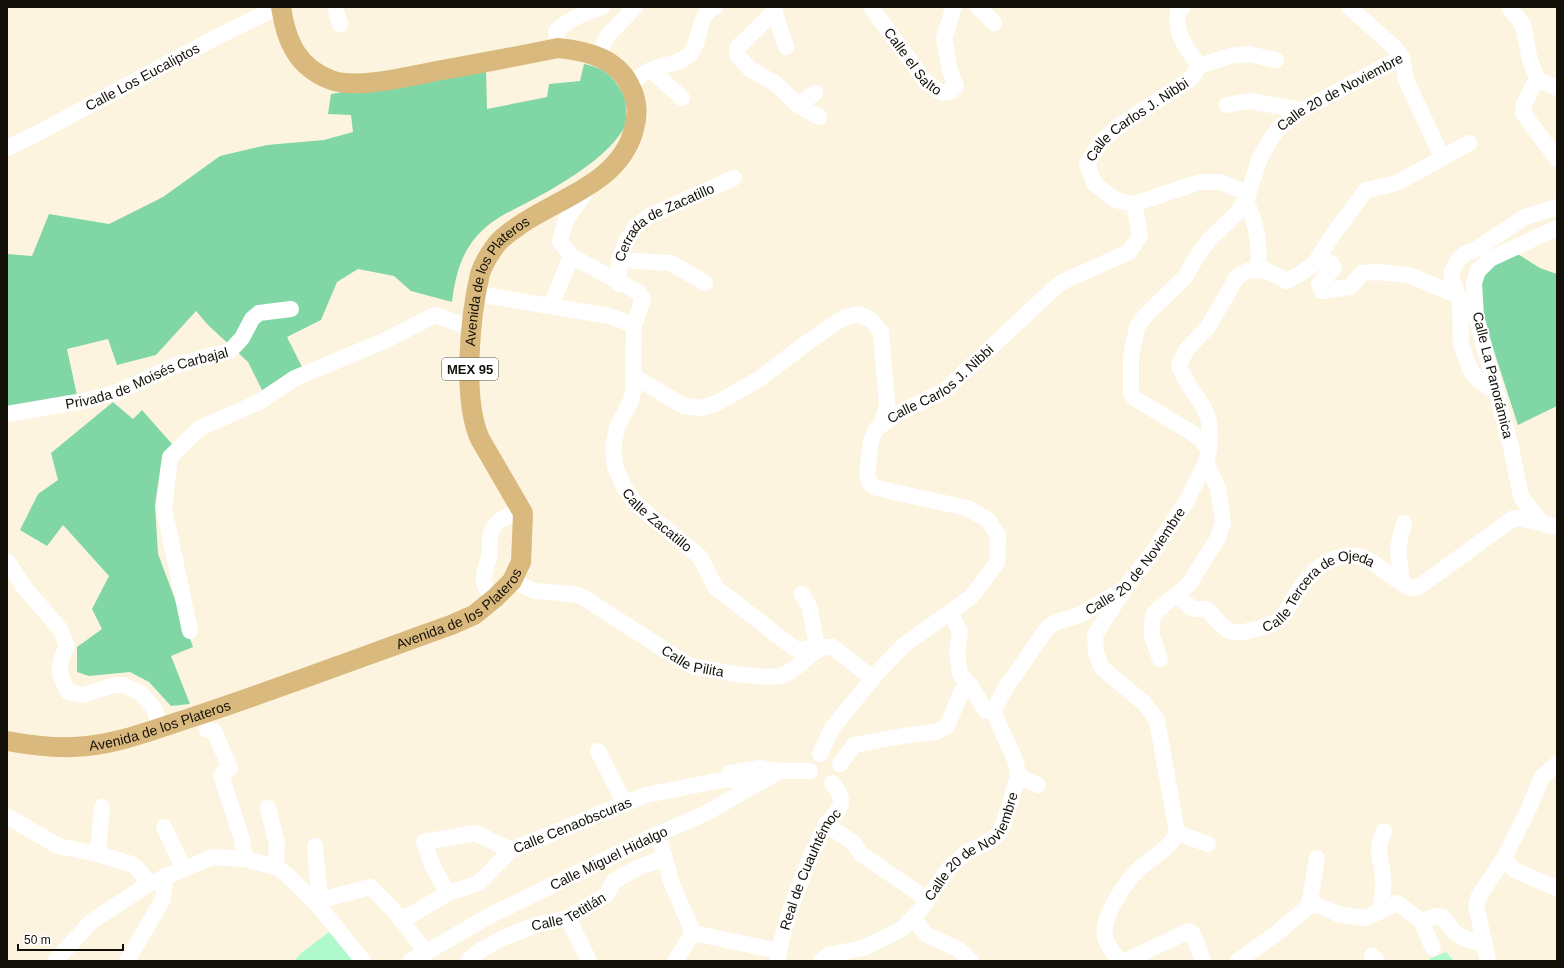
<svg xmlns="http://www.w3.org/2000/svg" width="1564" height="968" font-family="Arial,sans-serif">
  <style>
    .green { fill: #aff9cc }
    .forest { fill: #81d6a5 }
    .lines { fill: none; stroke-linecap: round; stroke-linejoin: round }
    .minor { stroke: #fff; stroke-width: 16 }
    .major { stroke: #d9b97d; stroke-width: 20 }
    .labels { text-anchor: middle; stroke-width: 3.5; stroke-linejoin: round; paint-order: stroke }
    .shield { fill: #fff; stroke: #595752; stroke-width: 1 }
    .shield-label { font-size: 13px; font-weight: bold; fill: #120f08 }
    .street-label { font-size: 14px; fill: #120f08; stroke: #fff }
  </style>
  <rect width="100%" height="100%" fill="#fdf4e0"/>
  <path class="green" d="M 329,932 L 358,961 L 294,961 L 301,953 Z
    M 1446,952 L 1454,961 L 1431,961 L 1429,959 Z"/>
  <path class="forest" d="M 584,64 C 604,68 613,75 623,94 C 626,100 626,104 626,111 C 626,115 627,122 625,126 C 611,155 562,184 534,199 C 513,210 491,219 476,237 C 460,256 455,278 452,302 L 411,291 L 394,276 L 358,269 L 337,282 L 321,320 L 287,337 L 304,371 L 263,392 L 248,362 L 208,325 L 196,311 L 156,355 L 117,365 L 108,339 L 67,349 L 78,400 L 7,410 L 7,254 L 32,256 L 49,214 L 109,224 L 163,197 L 220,156 L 267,145 L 324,140 L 353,132 L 351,115 L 328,114 L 331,94 L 486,69 L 487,109 L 547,97 L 549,84 L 580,81 Z
    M 1513,251 L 1540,268 L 1557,274 L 1557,406 L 1518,425 L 1478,302 L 1481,271 Z
    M 113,402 L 133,419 L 142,410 L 172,444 L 161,464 L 155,505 L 158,554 L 193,647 L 171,656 L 190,704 L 171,706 L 149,682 L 130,672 L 89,676 L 77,672 L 77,647 L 102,629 L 92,609 L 109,576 L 63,525 L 47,546 L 20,530 L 38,494 L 58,480 L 51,453 Z"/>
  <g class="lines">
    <g class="minor">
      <path d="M 335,7 L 340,24"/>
      <path d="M 773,7 L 786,47"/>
      <path id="s1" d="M 871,7 L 926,82 L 942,93 L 950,92 L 956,86 L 950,71 L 944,38 L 954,7"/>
      <path d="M 978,7 L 994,23"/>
      <path d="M 1183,7 L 1178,11 C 1175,34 1186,48 1199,66"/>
      <path d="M 1349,7 L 1395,48 L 1402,57 L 1406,80 L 1442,157"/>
      <path d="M 1509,7 L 1523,25 L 1530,60 L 1537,79 L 1557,88"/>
      <path d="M 775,11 L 737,48 L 737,55 L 750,69 L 776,84 L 798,105 L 819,117"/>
      <path d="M 558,48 L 556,31 C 569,19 585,12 602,7"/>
      <path d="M 597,55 L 608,35 L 635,7"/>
      <path d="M 1199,66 L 1230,56 L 1249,54 L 1276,60"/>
      <path d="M 651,70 L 682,98"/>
      <path d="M 1537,79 L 1524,104 L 1523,113 L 1557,159"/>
      <path d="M 629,84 C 637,79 644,72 653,69 C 664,64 681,64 690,54 C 702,41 696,15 715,7"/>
      <path d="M 798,105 L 815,93"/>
      <path d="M 1227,105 L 1249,101 L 1302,110"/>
      <path id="s2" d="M 7,148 L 38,133 L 213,39 L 278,7"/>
      <path id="s3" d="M 589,187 L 566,220 L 560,241 L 571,256 L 638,292 L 643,299 L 634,325 L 633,391 L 631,401 L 617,427 L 613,449 L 615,466 L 625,489 L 637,505 L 700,557 L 716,588 L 794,648 L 801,650 L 818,646"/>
      <path d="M 1246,200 C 1257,228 1260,240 1258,269"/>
      <path d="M 1134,204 L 1200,182 L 1221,182 L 1249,194"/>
      <path d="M 619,260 L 671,263 L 705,283"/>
      <path d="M 1315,263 L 1334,233 L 1366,190 L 1397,183 L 1469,143"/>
      <path id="s4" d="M 619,284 L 619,260 L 626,242 L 635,227 L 649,216 L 734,178"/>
      <path d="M 478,294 L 609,316 L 634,325"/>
      <path d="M 551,306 L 571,256"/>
      <path d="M 633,376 L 684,406 L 701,408 L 717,403 L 759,379 L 808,342 L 843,318 L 859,314 L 871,320 L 881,332 L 887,404 L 882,424"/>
      <path d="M 1497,393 L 1476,378 L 1471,371 L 1461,345 L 1460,301 L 1452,279 L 1452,271 L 1458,260 L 1466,253 L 1475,250 L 1525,217 L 1557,207"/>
      <path id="s5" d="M 7,414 L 89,400 L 120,391 L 176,365 L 230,351 L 242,338 L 252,319 L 259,313 L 291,309"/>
      <path d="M 1209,450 C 1210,440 1211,428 1208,418 C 1202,399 1185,385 1179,365 L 1187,349 L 1208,327 L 1237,277 L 1247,271 L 1265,270 L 1287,281 L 1300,274 L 1315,263 L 1331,263 L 1334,268 L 1319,284 L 1322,291 L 1350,287 L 1362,273 L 1377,272 L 1409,275 L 1457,295"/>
      <path d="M 1541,522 L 1521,497 L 1511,447 L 1476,316 L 1474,283 L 1478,271 L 1490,259 L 1557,228"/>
      <path d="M 7,561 L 24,587 L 60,629 L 67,646 C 57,665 58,673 68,692 L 83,695 L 114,685 L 123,685 L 141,693 L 155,710 L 160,728"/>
      <path id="s6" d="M 512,581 L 535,591 L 573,594 L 581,596 L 687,664 L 695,667 C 716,670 764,681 783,675 C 801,669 814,644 833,647 L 873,679"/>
      <path d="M 1402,583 L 1398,548 L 1404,523"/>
      <path d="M 802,594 L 809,606 L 818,650"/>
      <path id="s7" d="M 1176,595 L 1193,609 L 1207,609 C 1215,616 1219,625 1228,630 C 1236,634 1244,632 1252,630 C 1261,628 1270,626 1277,621 C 1286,614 1290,605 1295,596 C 1309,574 1328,553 1356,556 C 1376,559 1392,580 1411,588 L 1418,587 L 1441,571 L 1512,519 L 1518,518 L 1557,527"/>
      <path d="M 495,598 C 474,580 488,572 490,551 C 490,547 489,543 490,539 C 491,521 508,514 523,513"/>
      <path d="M 951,613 L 960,633 L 957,651 L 960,674 L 970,685 L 986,711 L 993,711"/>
      <path d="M 190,631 L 164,508 L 170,457 L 200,428 L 259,402 L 295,378 L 384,341 L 435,315 L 472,328"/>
      <path d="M 1160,659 L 1152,635 L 1152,623 L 1154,613 L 1189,584 L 1218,538 L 1223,522 L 1218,488 L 1206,462"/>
      <path d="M 207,730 L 214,731 L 230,768 L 221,775 L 242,840 L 245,859"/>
      <path d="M 598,751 L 625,804"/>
      <path id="s8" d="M 820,754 L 832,728 L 877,673 L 904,645 L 971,597 L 997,563 L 998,535 L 988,520 L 967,508 L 894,492 L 874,487 L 869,482 L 867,474 L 871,441 L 876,429 L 898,413 L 944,391 L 1060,283 L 1129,252 L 1140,236 L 1134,204 L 1115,200 L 1094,183 L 1087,163 L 1101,142 L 1119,126 L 1192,78 L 1199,66"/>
      <path d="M 840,764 L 854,745 L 908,735 L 937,732 L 947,726 L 962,691 L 970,685"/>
      <path d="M 730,773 L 760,768 L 780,771"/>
      <path d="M 1018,776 L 1038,785"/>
      <path d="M 268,808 L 277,844 L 276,867"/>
      <path d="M 7,816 L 58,846 L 98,854 L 131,864 L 138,869 L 149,884"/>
      <path d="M 826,825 L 853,842 L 861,854 L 927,899"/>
      <path d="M 164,827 L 184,869"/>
      <path d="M 1177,833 L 1208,844"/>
      <path d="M 658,834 L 671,881 L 693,933"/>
      <path d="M 315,846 L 319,891 L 318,905"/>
      <path d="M 98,854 L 102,807"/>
      <path d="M 1503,860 L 1516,871 L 1557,888"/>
      <path d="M 448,893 L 433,867 L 424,842 L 475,833 L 511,850"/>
      <path d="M 329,898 L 370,887 C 393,907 409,929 426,953"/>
      <path d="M 1309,906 L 1317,858"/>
      <path d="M 1379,912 C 1382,901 1384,889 1383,877 C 1382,857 1374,852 1384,831"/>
      <path id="s9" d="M 401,917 L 411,915 L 448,893 L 479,883 L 511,850 L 646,795 L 727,779 L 759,782"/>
      <path d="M 568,918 L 589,961"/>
      <path d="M 913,919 L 927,935 L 958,949 L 971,961"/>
      <path d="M 1421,921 L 1433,948"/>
      <path d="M 693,933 L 779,951"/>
      <path d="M 1372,956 L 1377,961"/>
      <path d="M 55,961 L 92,921 L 149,884 L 213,857 L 245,859 L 276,867 L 287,875 L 318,905 L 363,961"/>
      <path d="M 127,961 L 163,899 L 165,876"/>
      <path id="s10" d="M 411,961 L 491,915 L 658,834 L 706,813 L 780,771 L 810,771"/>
      <path id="s11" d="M 468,961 L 479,951 L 505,937 L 536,925 L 568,918 L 606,895 L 614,881 L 637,868 L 664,858"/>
      <path d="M 675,961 L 693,933"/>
      <path id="s12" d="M 777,961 C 786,914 804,869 825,826 C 829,818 841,812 841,801 C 842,794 835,788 832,783"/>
      <path id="s13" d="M 821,961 L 828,955 L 863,948 L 886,937 L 903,928 L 921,909 L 949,868 L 967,852 L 990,841 L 999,833 L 1004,823 L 1018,776 L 1016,762 L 993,711 L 1007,686 L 1048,627 L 1056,622 L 1080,615 L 1125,588 L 1153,552 L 1186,502 L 1206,462 L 1209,450 L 1200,439 L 1189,431 L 1134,398 L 1131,393 L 1131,356 L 1137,327 L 1145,316 L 1185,277 L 1197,256 L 1210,239 L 1236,214 L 1246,200 L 1260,158 L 1272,137 L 1281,126 L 1302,110 L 1402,57"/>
      <path d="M 1119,961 C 1114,953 1107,946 1105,937 C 1101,916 1127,880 1141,867 C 1154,855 1169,850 1177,833 L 1157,720 L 1144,703 L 1102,668 L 1096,653 L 1095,635 L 1122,593"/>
      <path d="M 1125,961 L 1189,931 L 1193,934 L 1203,961"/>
      <path d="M 1238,961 L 1278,932 L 1309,906 L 1317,905 L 1338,914 L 1365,918 L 1398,903 L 1421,921 L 1438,916 L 1443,917 L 1454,932 L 1464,938 L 1484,945"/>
      <path d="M 1488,961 L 1476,905 L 1479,896 L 1503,860 L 1529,808 L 1542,777 L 1557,764"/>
    </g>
    <path class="major" id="s14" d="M 7,741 C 29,745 51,748 73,747 C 114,746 152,730 190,718 C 278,689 364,656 451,625 L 474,615 L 495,598 L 512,581 L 521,562 L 523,513 L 480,439 C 462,400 470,316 480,274 C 483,264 490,253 496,245 C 501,238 510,232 517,227 C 557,198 620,184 634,129 C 638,115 638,102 631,88 C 618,58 587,51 558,48 C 519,56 481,63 442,70 C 414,75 357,90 331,80 C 297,67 286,41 281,7"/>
  </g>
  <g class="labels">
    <rect class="shield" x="442" y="358" width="56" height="22" rx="3"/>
    <g class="shield-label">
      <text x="470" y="374">MEX 95</text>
    </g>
    <g class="street-label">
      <text dy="5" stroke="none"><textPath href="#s1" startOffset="69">Calle el Salto</textPath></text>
      <text dy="5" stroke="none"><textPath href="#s2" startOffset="153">Calle Los Eucaliptos</textPath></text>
      <text dy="5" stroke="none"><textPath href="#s13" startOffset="1191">Calle 20 de Noviembre</textPath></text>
      <text dy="5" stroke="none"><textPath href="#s8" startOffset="990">Calle Carlos J. Nibbi</textPath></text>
      <text dy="5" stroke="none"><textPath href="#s4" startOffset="86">Cerrada de Zacatillo</textPath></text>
      <text dy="5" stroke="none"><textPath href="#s14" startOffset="864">Avenida de los Plateros</textPath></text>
      <text transform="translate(1493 375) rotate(76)" y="5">Calle La Panorámica</text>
      <text dy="5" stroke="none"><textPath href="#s5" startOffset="145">Privada de Moisés Carbajal</textPath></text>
      <text dy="5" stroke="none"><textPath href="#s8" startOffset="570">Calle Carlos J. Nibbi</textPath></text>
      <text dy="5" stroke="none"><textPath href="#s3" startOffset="408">Calle Zacatillo</textPath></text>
      <text dy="5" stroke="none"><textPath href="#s13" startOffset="571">Calle 20 de Noviembre</textPath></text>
      <text dy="5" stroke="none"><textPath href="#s7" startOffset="173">Calle Tercera de Ojeda</textPath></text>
      <text dy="5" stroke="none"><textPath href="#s14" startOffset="480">Avenida de los Plateros</textPath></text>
      <text dy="5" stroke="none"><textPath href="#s6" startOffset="202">Calle Pilita</textPath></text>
      <text dy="5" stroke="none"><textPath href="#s14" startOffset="156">Avenida de los Plateros</textPath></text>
      <text dy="5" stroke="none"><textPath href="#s9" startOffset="198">Calle Cenaobscuras</textPath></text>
      <text dy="5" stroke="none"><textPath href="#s13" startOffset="199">Calle 20 de Noviembre</textPath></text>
      <text dy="5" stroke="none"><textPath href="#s10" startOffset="223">Calle Miguel Hidalgo</textPath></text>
      <text dy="5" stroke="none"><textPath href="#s12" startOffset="98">Real de Cuauhtémoc</textPath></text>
      <text dy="5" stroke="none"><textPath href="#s11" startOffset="113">Calle Tetitlán</textPath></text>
    </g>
  </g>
  <rect width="1564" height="968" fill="none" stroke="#120f08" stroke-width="16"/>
  <path d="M18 944v6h105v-6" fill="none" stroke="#120f08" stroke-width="2"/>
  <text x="24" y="944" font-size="12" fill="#120f08" stroke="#ffffff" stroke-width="3" paint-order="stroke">50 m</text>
</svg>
